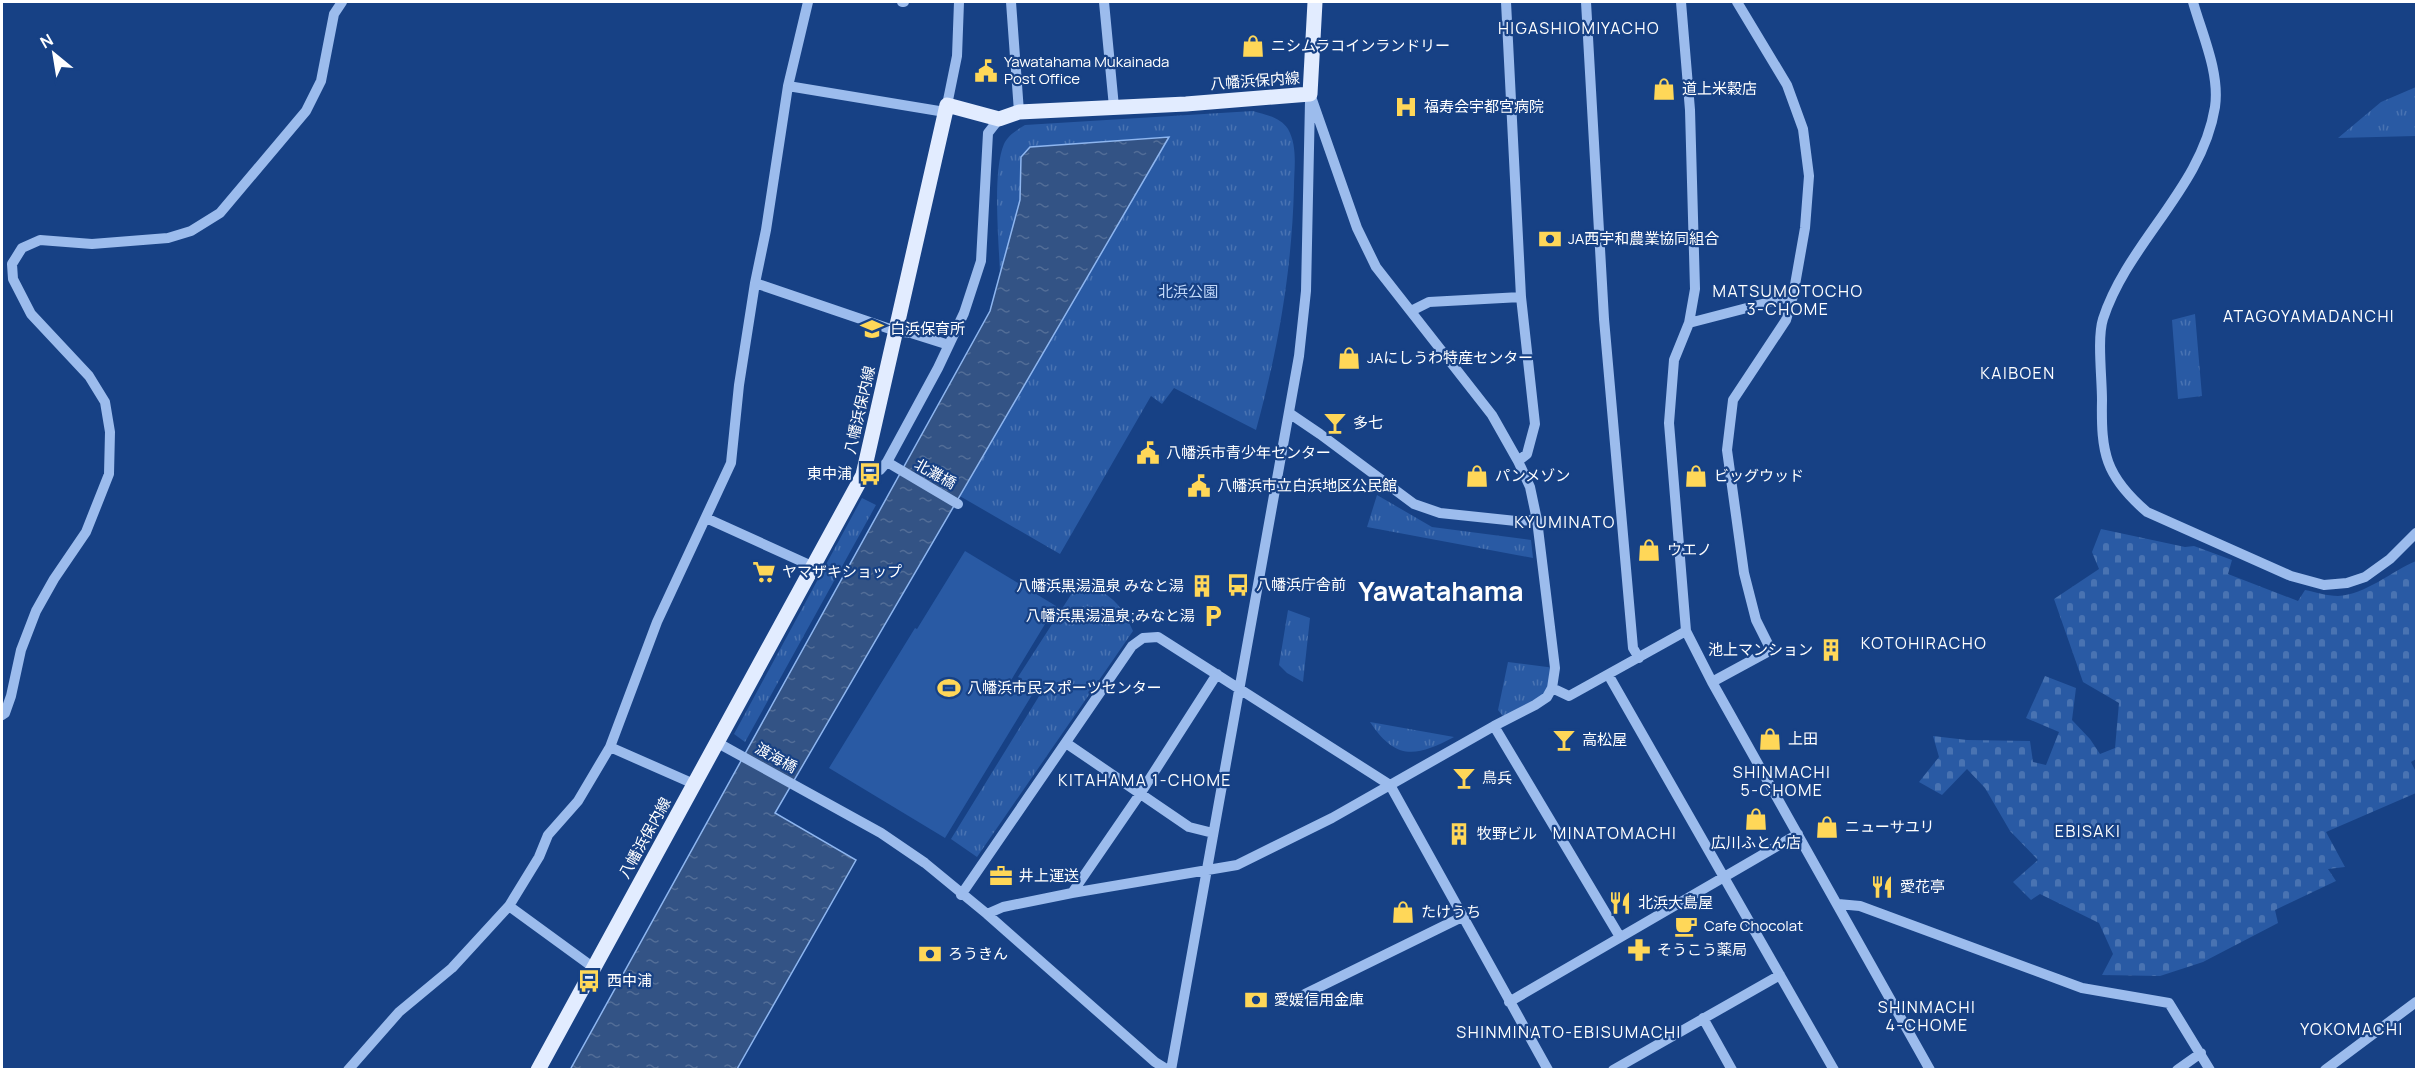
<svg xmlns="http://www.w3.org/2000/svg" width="2418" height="1071" font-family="Manrope,'Noto Sans JP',sans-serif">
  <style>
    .grass { fill: url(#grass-tufts) }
    .cemetery { fill: url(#cemetery-stones) }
    .garden { fill: #295aa4 }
    .water { fill: url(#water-ripples); stroke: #8eb6f0; stroke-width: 1.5 }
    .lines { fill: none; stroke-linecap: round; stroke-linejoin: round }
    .minor { stroke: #9cbced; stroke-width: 10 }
    .major { stroke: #e2ecff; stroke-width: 15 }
    .labels { text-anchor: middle; stroke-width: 4.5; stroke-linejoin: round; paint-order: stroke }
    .poi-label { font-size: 15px; fill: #fff; stroke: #174185; text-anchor: start }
    .street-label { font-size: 15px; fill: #fff; stroke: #174185 }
    .park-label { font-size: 15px; fill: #c1d8fa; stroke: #174185 }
    .neighbourhood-label { font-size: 16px; letter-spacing: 1.5px; fill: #fff; stroke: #174185 }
    .town-label { font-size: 27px; font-weight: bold; fill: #fff; stroke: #174185 }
  </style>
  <defs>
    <pattern id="grass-tufts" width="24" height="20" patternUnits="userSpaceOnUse" patternTransform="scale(1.5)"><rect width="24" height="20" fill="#295aa4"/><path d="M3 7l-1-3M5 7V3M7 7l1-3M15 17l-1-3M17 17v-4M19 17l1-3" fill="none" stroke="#4973b2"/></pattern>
    <pattern id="cemetery-stones" width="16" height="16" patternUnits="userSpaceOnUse" patternTransform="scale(1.5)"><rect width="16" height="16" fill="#295aa4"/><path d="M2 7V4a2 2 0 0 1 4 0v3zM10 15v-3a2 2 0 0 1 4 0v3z" fill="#4973b2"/></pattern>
    <pattern id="water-ripples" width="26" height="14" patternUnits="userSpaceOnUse" patternTransform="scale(1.5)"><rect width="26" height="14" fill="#335385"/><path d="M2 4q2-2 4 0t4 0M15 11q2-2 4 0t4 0" fill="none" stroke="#526d97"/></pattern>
  </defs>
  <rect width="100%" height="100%" fill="#174185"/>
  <path class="grass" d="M 2416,87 L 2415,136 L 2338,138 L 2381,102 Z
    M 1253,111 C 1266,115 1280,117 1288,129 C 1298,147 1294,168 1294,187 C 1292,270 1278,350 1256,430 L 1174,388 L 1162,404 L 1151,396 L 1060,554 L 958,495 L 1168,137 L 1030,147 L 1021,157 L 1020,200 L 1000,275 C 999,242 992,172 1004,144 C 1008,135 1017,130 1025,125 Z
    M 2195,314 L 2202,396 L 2178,399 L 2172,320 Z
    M 1377,495 L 1432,527 L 1531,540 L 1533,558 L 1367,527 Z
    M 862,498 L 876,505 L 745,742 L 734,734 Z
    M 1089,585 C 1114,597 1121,605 1133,631 L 977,857 L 951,839 L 1041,693 L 1018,677 L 1074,590 Z
    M 1288,610 L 1310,618 L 1303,682 L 1287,673 L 1279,665 Z
    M 1508,662 L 1555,668 L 1552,688 L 1506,720 L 1498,710 Z
    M 1370,722 L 1454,737 C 1416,757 1396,761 1370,722 Z"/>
  <path class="cemetery" d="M 2101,529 L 2185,547 L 2194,546 L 2232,560 L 2228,574 L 2298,601 L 2305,590 C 2315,592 2327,596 2338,596 C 2365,595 2392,571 2416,561 L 2416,759 L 2411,762 L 2416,772 L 2416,793 L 2326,832 L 2345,867 L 2328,869 L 2336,881 L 2275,910 L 2278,923 L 2203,962 L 2160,976 L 2102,975 L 2113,954 L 2099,923 L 2040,894 L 2031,900 L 2013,882 L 2038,860 L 2010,831 L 1985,788 L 1967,769 L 1942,795 L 1919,782 L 1939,757 L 1933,736 L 1967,740 L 2030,741 L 2033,762 L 2046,765 L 2059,732 L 2026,718 L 2045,676 L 2076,688 L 2072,720 L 2090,739 L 2100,754 L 2115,748 L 2119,703 L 2083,682 L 2054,599 L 2099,569 L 2092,552 Z"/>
  <path class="garden" d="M 965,551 L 1056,606 L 1010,682 L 1032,695 L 945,838 L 829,768 L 915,628 L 917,629 Z"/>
  <path class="water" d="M 1169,137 L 775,813 L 856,860 L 737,1069 L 570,1070 L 990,311 L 1020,200 L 1021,157 L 1030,147 Z"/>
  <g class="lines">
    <path class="minor" d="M 902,2 L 904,2
      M 1011,2 L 1019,112
      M 1104,2 L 1114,107
      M 1506,2 L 1521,297 L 1535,424 L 1527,454 L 1518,461
      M 1586,2 L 1604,319 L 1633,648 L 1639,658
      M 1681,2 L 1690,110 L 1695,289 L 1689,323 L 1674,360 L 1669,423 L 1686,631 L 1712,682 L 1930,1070
      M 2193,2 C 2202,34 2220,73 2215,107 C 2202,188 2128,242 2103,319 C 2097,338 2102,378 2102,400 C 2101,453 2105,476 2147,512 L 2291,576 L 2324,585 L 2347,583 L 2365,577 L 2390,559 L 2416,533
      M 788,86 L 945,112
      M 947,105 L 957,56 L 959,2
      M 755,283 L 896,331 L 911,333 L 949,345
      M 1411,311 L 1429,302 L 1521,297
      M 1689,323 L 1793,296
      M 1289,413 L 1320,434 L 1414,504 L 1440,513 L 1516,521 L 1537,520
      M 887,462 L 958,504
      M 863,475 L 880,470 L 887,462 L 938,368 L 964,313 L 981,261 L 988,133 L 999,119
      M 706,518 L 814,567
      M 1609,676 L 1834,1070
      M 1712,682 L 1771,650 L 1756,620 L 1744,573 L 1727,450 L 1733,400 L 1786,320 L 1793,296 L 1805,228 L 1809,176 L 1803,129 L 1787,85 L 1737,2
      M 1552,688 L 1569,696 L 1686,631
      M 2,715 L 5,713 L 11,696 L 21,650 L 36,611 L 54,579 L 86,532 L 109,474 L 110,432 L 105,402 L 89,376 L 31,314 L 13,279 L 12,264 L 22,248 L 40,240 L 92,244 L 168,238 L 191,231 L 220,213 L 306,111 L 321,81 L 334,14 L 342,2
      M 1494,726 L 1620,937
      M 718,743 L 881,833 L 925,863 L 987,914 L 1155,1062 L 1168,1070
      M 1066,743 L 1189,827 L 1213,833
      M 610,747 L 694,784
      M 1072,893 L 1140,794 L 1217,674
      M 961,895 L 1132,646 L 1143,638 L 1158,637 L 1390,785 L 1548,1070
      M 1838,904 L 1860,906 L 2082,988 L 2169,1003 L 2210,1070
      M 509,906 L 594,968
      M 987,914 L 1003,907 L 1072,893 L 1237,865 L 1332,818 L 1494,726 L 1535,705 L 1547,697 L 1552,688 L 1555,668 L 1537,520 L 1530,487 L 1518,461 L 1492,415 L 1376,267 L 1357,228 L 1310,94
      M 1305,994 L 1462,917
      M 1509,1002 L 1798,834
      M 1703,1018 L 1732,1070
      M 348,1070 L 399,1012 L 452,968 L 509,906 L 539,857 L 548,835 L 578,801 L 610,747 L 657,622 L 731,463 L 739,385 L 755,283 L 766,230 L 788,86 L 808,2
      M 1171,1070 L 1299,356 L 1306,291 L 1310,101
      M 1613,1070 L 1780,975
      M 2177,1070 L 2201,1053
      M 2325,1070 L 2416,1002"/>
    <path class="major" d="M 538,1070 L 863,475 L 947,105 L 999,119 L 1019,112 L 1186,104 L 1310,94 L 1315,2"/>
  </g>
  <defs>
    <g id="shop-bare" transform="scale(1.8)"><path d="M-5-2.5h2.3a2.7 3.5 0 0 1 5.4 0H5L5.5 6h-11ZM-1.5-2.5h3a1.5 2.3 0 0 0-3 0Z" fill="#ffd758" stroke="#174185" stroke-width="2.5" paint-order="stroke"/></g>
    <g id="civic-bare" transform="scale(1.8)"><path d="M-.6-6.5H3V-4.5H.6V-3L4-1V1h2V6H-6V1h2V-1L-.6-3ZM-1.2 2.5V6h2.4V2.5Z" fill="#ffd758" stroke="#174185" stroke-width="2.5" paint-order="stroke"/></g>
    <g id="hospital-bare" transform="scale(1.8)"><path d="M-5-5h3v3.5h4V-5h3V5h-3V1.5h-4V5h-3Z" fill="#ffd758" stroke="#174185" stroke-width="2.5" paint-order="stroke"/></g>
    <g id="bank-bare" transform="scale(1.8)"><path d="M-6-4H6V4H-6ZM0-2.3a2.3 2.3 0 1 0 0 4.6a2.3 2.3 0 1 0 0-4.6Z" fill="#ffd758" stroke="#174185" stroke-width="2.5" paint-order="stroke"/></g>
    <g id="school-bare" transform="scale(1.8)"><path d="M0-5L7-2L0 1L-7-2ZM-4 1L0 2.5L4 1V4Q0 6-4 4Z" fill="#ffd758" stroke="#174185" stroke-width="2.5" paint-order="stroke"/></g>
    <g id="bar-bare" transform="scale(1.8)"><path d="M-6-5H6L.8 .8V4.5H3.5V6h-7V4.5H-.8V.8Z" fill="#ffd758" stroke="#174185" stroke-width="2.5" paint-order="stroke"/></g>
    <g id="bus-bare" transform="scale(1.8)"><path d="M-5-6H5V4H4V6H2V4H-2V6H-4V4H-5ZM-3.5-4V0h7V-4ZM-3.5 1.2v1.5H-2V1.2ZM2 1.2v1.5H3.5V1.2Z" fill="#ffd758" stroke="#174185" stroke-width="2.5" paint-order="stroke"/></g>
    <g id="supermarket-bare" transform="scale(1.8)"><path d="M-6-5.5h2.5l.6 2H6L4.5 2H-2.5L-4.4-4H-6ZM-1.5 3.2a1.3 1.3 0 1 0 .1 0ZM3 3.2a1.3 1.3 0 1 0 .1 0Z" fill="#ffd758" stroke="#174185" stroke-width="2.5" paint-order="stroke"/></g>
    <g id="building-bare" transform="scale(1.8)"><path d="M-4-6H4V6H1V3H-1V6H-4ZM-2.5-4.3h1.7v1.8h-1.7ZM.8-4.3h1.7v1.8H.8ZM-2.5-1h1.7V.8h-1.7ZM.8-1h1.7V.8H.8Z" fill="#ffd758" stroke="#174185" stroke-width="2.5" paint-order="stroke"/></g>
    <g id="parking-bare" transform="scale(1.8)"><path d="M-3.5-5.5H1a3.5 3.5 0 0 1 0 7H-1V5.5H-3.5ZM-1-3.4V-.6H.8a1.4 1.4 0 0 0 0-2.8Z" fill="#ffd758" stroke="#174185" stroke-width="2.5" paint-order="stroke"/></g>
    <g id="stadium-bare" transform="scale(1.8)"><path d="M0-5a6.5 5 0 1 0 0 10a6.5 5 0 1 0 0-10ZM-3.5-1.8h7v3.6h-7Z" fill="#ffd758" stroke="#174185" stroke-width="2.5" paint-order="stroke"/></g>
    <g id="office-bare" transform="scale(1.8)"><path d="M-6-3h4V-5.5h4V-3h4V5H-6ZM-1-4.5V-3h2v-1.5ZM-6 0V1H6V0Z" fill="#ffd758" stroke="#174185" stroke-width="2.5" paint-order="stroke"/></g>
    <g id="restaurant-bare" transform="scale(1.8)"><path d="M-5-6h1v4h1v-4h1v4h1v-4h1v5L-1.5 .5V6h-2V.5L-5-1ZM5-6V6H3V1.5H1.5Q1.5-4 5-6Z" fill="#ffd758" stroke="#174185" stroke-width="2.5" paint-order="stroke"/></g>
    <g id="cafe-bare" transform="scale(1.8)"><path d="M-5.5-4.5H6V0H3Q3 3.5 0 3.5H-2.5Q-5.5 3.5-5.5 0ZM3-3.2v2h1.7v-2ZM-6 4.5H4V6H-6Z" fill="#ffd758" stroke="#174185" stroke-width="2.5" paint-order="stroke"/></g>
    <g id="pharmacy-bare" transform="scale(1.8)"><path d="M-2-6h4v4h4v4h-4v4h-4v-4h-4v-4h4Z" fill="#ffd758" stroke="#174185" stroke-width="2.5" paint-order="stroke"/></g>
  </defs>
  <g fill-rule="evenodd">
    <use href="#shop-bare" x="1253" y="46"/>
    <use href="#civic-bare" x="986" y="71"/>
    <use href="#shop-bare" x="1664" y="89"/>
    <use href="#hospital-bare" x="1406" y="107"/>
    <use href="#bank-bare" x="1550" y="239"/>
    <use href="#school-bare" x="872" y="329"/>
    <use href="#shop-bare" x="1349" y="358"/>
    <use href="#bar-bare" x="1335" y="423"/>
    <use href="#civic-bare" x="1148" y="453"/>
    <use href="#bus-bare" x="870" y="474"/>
    <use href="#shop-bare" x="1477" y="476"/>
    <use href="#shop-bare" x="1696" y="476"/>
    <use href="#civic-bare" x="1199" y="486"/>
    <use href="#shop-bare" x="1649" y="550"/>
    <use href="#supermarket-bare" x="764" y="572"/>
    <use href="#bus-bare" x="1238" y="585"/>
    <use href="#building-bare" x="1202" y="586"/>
    <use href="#parking-bare" x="1213" y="616"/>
    <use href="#building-bare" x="1831" y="650"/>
    <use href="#stadium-bare" x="949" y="688"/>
    <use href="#shop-bare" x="1770" y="739"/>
    <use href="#bar-bare" x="1564" y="740"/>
    <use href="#bar-bare" x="1464" y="778"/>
    <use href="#shop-bare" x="1756" y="819"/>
    <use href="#shop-bare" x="1827" y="827"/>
    <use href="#building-bare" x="1459" y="834"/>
    <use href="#office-bare" x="1001" y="876"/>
    <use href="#restaurant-bare" x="1882" y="887"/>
    <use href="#restaurant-bare" x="1620" y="903"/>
    <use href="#shop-bare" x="1403" y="912"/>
    <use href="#cafe-bare" x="1686" y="926"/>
    <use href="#pharmacy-bare" x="1639" y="950"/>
    <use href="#bank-bare" x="930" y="954"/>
    <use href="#bus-bare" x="589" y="981"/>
    <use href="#bank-bare" x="1256" y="1000"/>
  </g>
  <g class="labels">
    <g class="poi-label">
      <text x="1271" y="51">ニシムラコインランドリー</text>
      <text x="1004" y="67">Yawatahama Mukainada<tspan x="1004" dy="17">Post Office</tspan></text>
      <text x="1682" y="94">道上米穀店</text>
      <text x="1424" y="112">福寿会宇都宮病院</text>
      <text x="1568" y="244">JA西宇和農業協同組合</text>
      <text x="890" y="334">白浜保育所</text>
      <text x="1367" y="363">JAにしうわ特産センター</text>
      <text x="1353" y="428">多七</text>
      <text x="1166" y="458">八幡浜市青少年センター</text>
      <text x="852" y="479" text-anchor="end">東中浦</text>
      <text x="1495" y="481">パンメゾン</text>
      <text x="1714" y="481">ビッグウッド</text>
      <text x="1217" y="491">八幡浜市立白浜地区公民館</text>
      <text x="1667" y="555">ウエノ</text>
      <text x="782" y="577">ヤマザキショップ</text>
      <text x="1256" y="590">八幡浜庁舎前</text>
      <text x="1184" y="591" text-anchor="end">八幡浜黒湯温泉 みなと湯</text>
      <text x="1195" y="621" text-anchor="end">八幡浜黒湯温泉;みなと湯</text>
      <text x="1813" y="655" text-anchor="end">池上マンション</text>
      <text x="967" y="693">八幡浜市民スポーツセンター</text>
      <text x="1788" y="744">上田</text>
      <text x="1582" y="745">高松屋</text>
      <text x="1482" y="783">鳥兵</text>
      <text x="1845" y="832">ニューサユリ</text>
      <text x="1477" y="839">牧野ビル</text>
      <text x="1756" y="848" text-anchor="middle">広川ふとん店</text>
      <text x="1019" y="881">井上運送</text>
      <text x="1900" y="892">愛花亭</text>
      <text x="1638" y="908">北浜大島屋</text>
      <text x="1421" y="917">たけうち</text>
      <text x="1704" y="931">Cafe Chocolat</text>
      <text x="1657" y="955">そうこう薬局</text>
      <text x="948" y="959">ろうきん</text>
      <text x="607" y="986">西中浦</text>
      <text x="1274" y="1005">愛媛信用金庫</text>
    </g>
    <g class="street-label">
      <text transform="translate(1255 81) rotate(-4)" y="5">八幡浜保内線</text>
      <text transform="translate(860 410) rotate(-77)" y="5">八幡浜保内線</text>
      <text transform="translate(935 474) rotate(29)" y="5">北灘橋</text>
      <text transform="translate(776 758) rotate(29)" y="5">渡海橋</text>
      <text transform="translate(645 838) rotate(-61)" y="5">八幡浜保内線</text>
    </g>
    <g class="park-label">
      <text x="1188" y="297">北浜公園</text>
    </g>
    <g class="neighbourhood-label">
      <text x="1579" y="34">HIGASHIOMIYACHO</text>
      <text x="1788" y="297">MATSUMOTOCHO<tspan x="1788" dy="18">3-CHOME</tspan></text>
      <text x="2309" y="322">ATAGOYAMADANCHI</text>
      <text x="2018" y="379">KAIBOEN</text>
      <text x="1565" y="528">KYUMINATO</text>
      <text x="1924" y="649">KOTOHIRACHO</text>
      <text x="1782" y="778">SHINMACHI<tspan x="1782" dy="18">5-CHOME</tspan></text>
      <text x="1145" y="786">KITAHAMA 1-CHOME</text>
      <text x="2088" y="837">EBISAKI</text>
      <text x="1615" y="839">MINATOMACHI</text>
      <text x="1927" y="1013">SHINMACHI<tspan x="1927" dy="18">4-CHOME</tspan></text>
      <text x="2352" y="1035">YOKOMACHI</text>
      <text x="1569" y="1038">SHINMINATO-EBISUMACHI</text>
    </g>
    <g class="town-label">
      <text x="1441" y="601">Yawatahama</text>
    </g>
  </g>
  <rect width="2418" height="1071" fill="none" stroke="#ffffff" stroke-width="6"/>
  <g transform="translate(54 54) rotate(330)" stroke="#174185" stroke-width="4.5" paint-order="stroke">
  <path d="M0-4.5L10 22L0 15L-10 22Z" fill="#ffffff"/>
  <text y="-9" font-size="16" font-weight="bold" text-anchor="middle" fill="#ffffff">N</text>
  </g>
</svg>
